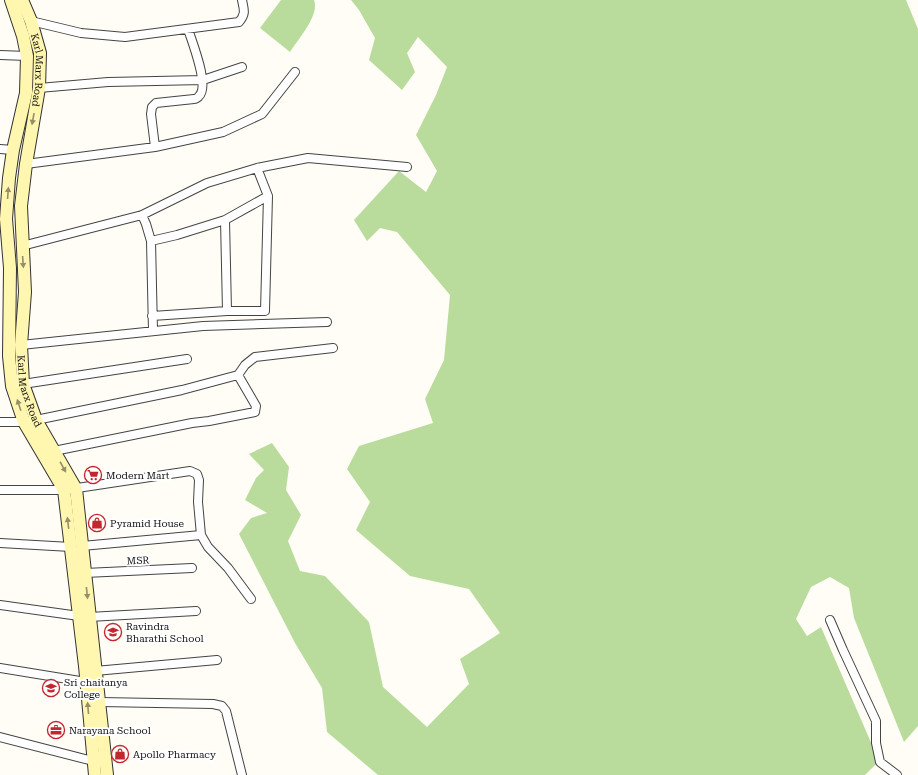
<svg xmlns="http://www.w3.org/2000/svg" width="918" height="775" font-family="'Roboto Serif',serif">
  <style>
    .forest { fill: #b9dc9c }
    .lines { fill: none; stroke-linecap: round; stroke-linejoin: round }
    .minor-casing { stroke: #444; stroke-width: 10 }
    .secondary-casing { stroke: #333; stroke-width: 14 }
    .minor { stroke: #fff; stroke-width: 8 }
    .secondary { stroke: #fff6b0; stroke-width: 12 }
    .oneway { fill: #948f68 }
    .labels { text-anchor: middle; stroke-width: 4; stroke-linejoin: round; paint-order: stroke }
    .street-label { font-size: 10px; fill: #111; stroke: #fff }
    .poi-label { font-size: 10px; fill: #111; stroke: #fff; text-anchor: start }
  </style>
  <rect width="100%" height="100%" fill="#fffdf5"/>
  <path class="forest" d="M 281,0 L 314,0 C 320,15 298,39 290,52 L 260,28 Z
    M 351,0 L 906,0 L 918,29 L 918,726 L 904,742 L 854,618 L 849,588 L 830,577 L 811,587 L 796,619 L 807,636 L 821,627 L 879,761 L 865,775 L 378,775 L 327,732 L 322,688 L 295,643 L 239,534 L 251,518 L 267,513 L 245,500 L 256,478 L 264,470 L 249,454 L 272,443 L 289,467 L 286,490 L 301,515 L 288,541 L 300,571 L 325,576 L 369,622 L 383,687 L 427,727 L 469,684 L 460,659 L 500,633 L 469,589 L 410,576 L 356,530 L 370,502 L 347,469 L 359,446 L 433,423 L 425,399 L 444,360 L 450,295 L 397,232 L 380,228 L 367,241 L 354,220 L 399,171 L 426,192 L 437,171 L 416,135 L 436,95 L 447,67 L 418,37 L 407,53 L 415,72 L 402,90 L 369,60 L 375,38 L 359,10 Z"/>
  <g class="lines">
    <g class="minor-casing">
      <path id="minor" d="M 31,21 L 81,33 L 125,37 L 239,22 C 246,14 244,10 242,0
        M 0,55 L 27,56
        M 39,88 L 108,82 L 203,80 L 242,67
        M 155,147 L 151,114 L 152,107 L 156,103 L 194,99 C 195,99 198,98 199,96 C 210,86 192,42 188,29
        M 0,149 L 13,150
        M 26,164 L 155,147 L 223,132 L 262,114 L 295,72
        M 142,215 L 146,224 L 151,241 L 153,331
        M 225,220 L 227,311
        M 151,241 L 177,235 L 225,220 L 268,196
        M 22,246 L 142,215 L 207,183 L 257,168 L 308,158 L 407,167
        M 152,316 L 227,311 L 265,311 L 268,196 L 257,168
        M 21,345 L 203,326 L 327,322
        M 23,384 L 187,359
        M 0,422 L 24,422 L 36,420 L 182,390 L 238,375 L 245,365 L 255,357 L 333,348
        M 54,451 L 192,423 L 209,421 L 255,412 L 256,406 L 238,375
        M 0,490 L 64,490 L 190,471 L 197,474 L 199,480 L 198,502 L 201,535 L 208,547 L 228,568 L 251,599
        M 0,543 L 71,547
        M 82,546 L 201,535
        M 85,573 L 192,568
        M 0,605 L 79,616
        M 89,617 L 196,611
        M 830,620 L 843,650 L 876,721 L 876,743 L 880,762 L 897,775
        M 0,668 L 86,682
        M 95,671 L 217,660
        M 100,702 L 213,704 L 222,706 L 226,711 L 242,775
        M 0,737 L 93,761 L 98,760"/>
    </g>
    <g class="secondary-casing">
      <g id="secondary">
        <path d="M 11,0 L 23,36 L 27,56 L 26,93 L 13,150 L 9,178 L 6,219 L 10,268 L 9,356 L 12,386 L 24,422 L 64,490 L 85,666 L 95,775"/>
        <path id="s1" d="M 22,0 L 31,21 L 40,53 L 39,88 L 26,164 L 21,206 L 25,292 L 21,345 L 23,384 L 36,420 L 76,489 L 107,775"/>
      </g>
    </g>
    <use href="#minor" class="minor"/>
    <use href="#secondary" class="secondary"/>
  </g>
  <defs><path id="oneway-solid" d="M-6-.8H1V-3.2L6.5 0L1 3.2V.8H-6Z"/></defs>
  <g class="oneway">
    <use href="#oneway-solid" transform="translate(33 119) rotate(100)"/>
    <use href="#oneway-solid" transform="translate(8 193) rotate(-86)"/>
    <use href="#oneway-solid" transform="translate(23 262) rotate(86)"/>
    <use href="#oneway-solid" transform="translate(19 405) rotate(-108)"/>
    <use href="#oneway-solid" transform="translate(63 467) rotate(61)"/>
    <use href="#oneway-solid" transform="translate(68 523) rotate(-97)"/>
    <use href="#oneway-solid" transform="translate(87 593) rotate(84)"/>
    <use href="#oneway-solid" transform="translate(88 708) rotate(-95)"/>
  </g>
  <defs>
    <g id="supermarket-ring" transform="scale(0.9)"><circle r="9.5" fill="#fff" stroke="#c4262e" stroke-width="1.5"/><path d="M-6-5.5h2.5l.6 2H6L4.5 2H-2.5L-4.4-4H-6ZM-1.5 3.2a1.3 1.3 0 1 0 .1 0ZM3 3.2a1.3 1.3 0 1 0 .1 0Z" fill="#c4262e"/></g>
    <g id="shop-ring" transform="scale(0.9)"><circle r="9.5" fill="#fff" stroke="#c4262e" stroke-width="1.5"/><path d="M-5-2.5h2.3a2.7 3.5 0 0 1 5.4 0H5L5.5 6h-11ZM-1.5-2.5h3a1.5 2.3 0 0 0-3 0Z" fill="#c4262e"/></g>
    <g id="school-ring" transform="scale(0.9)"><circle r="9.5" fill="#fff" stroke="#c4262e" stroke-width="1.5"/><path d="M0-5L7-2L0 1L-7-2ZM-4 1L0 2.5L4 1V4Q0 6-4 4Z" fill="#c4262e"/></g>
    <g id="university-ring" transform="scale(0.9)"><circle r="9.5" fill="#fff" stroke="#c4262e" stroke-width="1.5"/><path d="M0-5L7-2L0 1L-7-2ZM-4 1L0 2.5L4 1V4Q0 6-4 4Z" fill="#c4262e"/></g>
    <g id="office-ring" transform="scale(0.9)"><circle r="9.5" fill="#fff" stroke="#c4262e" stroke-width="1.5"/><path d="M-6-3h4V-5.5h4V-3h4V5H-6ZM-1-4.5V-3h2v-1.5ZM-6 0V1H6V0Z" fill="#c4262e"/></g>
  </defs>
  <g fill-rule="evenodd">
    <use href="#supermarket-ring" x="93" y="475"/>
    <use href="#shop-ring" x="97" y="523"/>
    <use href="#school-ring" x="113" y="632"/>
    <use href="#university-ring" x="51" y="688"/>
    <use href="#office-ring" x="56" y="730"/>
    <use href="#shop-ring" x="120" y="754"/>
  </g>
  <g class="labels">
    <g class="street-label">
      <text dy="4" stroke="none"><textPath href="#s1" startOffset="73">Karl Marx Road</textPath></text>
      <text dy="4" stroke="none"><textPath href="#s1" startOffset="397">Karl Marx Road</textPath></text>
      <text transform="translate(138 560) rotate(-3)" y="4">MSR</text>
    </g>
    <g class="poi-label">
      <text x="106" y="479">Modern Mart</text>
      <text x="110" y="527">Pyramid House</text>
      <text x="126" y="630">Ravindra<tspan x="126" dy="12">Bharathi School</tspan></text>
      <text x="64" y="686">Sri chaitanya<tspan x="64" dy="12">College</tspan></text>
      <text x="69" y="734">Narayana School</text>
      <text x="133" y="758">Apollo Pharmacy</text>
    </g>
  </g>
</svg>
